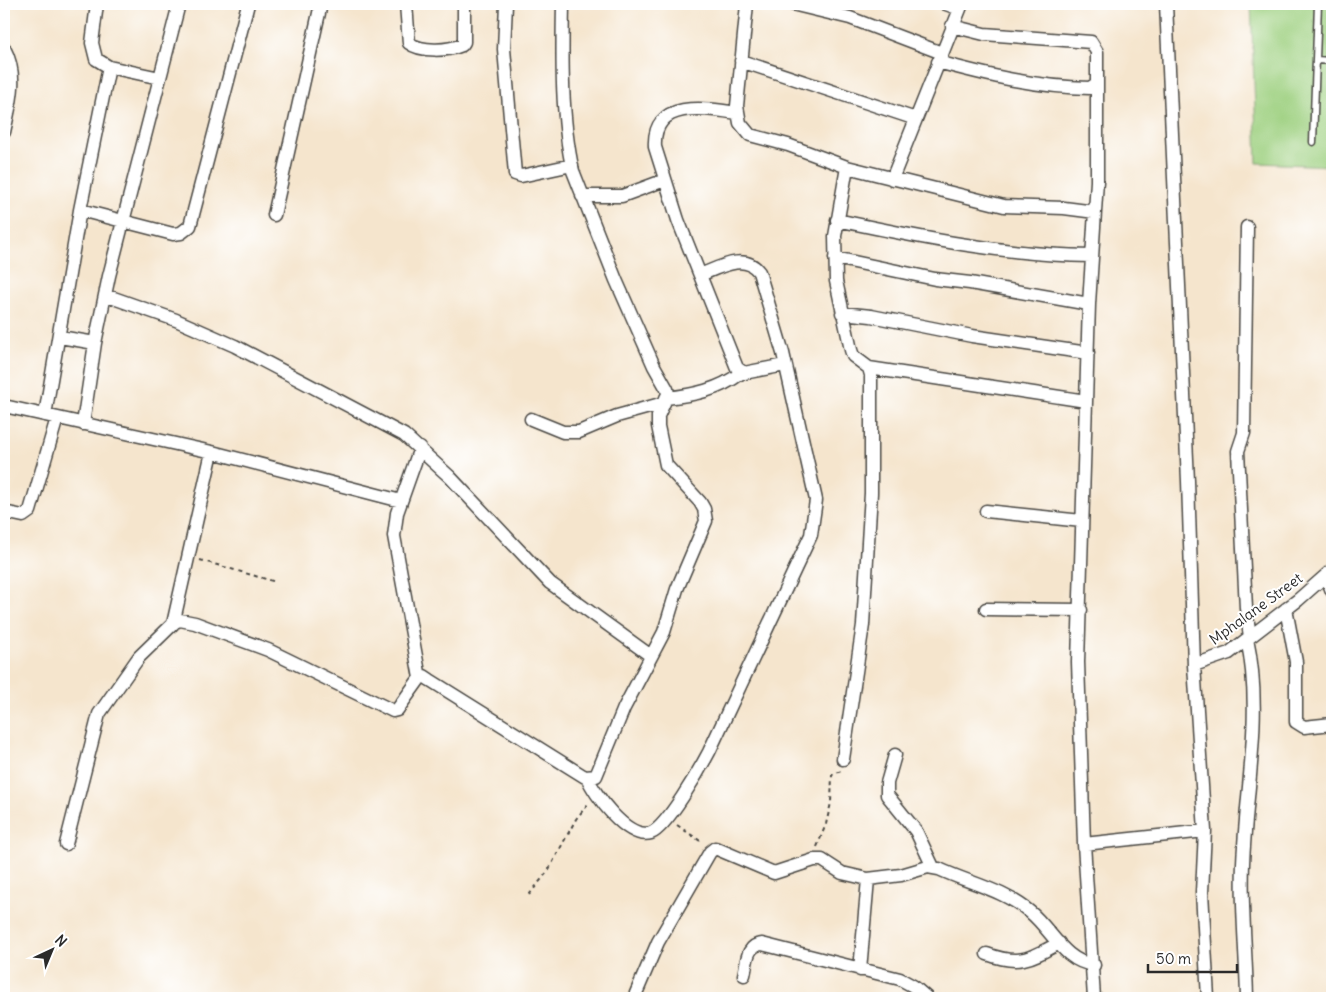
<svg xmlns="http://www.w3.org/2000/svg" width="1336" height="1002" font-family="Delius,sans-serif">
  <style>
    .green { fill: #9ed080; stroke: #647e56 }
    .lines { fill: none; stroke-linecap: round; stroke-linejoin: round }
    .lane-casing { stroke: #494743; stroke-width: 9 }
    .street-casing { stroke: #494743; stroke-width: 15 }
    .path { stroke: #494743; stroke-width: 2; stroke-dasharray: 4 4; stroke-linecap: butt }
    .lane { stroke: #fff; stroke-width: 6 }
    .street { stroke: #fff; stroke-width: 12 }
    .labels { text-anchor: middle; stroke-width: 4; stroke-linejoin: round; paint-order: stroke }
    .street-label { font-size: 15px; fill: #2b2b2b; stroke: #fff }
  </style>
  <rect width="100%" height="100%" fill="#fff"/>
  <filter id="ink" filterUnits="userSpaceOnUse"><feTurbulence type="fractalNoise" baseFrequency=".02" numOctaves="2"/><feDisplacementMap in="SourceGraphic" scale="10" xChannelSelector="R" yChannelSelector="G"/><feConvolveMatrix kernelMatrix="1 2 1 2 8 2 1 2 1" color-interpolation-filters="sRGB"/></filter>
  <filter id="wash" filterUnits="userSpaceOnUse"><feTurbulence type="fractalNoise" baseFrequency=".0096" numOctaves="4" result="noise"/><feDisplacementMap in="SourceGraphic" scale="20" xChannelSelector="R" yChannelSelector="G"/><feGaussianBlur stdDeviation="1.12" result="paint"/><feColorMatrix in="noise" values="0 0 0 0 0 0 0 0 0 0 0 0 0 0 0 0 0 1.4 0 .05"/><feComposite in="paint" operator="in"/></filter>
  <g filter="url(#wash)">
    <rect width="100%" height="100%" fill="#f5e5cd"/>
    <path class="green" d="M 1251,4 L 1332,4 L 1332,166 L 1257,163 Z"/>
  </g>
  <g filter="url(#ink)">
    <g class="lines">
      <g class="lane-casing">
        <path id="lane" d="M 1316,60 L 1332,61
          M 1313,142 L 1318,4"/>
      </g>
      <g class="street-casing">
        <path id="street" d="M 97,4 L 92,43 L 96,59 L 109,67 L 160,78
          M 406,4 L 409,43 C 421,52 448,51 462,45 L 464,42 L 464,4
          M 506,4 L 504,49 L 515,174 L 521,176 L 572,165
          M 747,4 L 737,106 L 740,123 L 750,135 L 788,145 L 847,167 L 835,236 L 836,281 L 851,350 L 853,356 L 869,368 L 871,375 L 871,493 L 863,625 L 843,759
          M 792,4 L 850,18 L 942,53
          M 946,4 L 960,9
          M 1166,4 L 1188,481 L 1194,665 L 1205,831 L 1202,892 L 1208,998
          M 952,26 L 984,34 L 1091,42 L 1097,52 L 1097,181 L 1089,304 L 1078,662 L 1084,844 L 1094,998
          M 4,48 C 19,76 10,103 4,132
          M 741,61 L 916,119
          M 938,62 C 989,76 1037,87 1090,88 L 1096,84
          M 737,113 C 706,108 652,99 655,147 L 678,220 L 737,368 L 744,373 L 785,365
          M 847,167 L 1004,206 L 1064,208 L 1095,212
          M 892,179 L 962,4
          M 582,196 L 622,196 L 665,180
          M 80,210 L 109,67
          M 274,215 L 321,4
          M 837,220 C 921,238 1005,255 1091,256
          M 1247,227 L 1244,433 L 1238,451 L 1246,608 L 1250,637
          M 835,258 L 935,279 L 970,283 L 1089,304
          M 105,295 L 176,320 L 235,346 L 404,435 L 450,477 L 550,583 L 651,656
          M 842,313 L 871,316 L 972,336 L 1088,353
          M 60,337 L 95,343
          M 869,368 L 1086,401
          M 666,398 C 694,395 719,390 741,373
          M 4,406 L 212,452 L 401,501
          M 45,415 L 80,210 L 173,234 L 181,233 L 190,226 L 248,4
          M 531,419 L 563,432 L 579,432 L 617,416 L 664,403
          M 83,424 L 95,343 L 109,276 L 179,4
          M 420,448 L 397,513 L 394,536 L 420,678
          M 986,511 L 1082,521
          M 4,512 L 23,516 L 30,511 L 57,418
          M 1326,576 L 1332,591
          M 986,609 L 1081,610
          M 1286,609 L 1296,662 L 1296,722 L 1304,727 L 1332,724
          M 173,624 L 212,452
          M 1194,665 L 1229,653 L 1298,600 L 1332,570
          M 420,678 L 424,676 L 430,680 L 585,777 L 596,776 L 624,708 L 664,632 L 677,589 L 706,521 L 704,509 L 700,502 L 666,465 L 658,426 L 658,416 L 668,394 L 667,389 L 654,366 L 616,280 L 573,171 C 561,118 562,57 563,4
          M 895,755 L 887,783 L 887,795 L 916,831 L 933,867
          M 587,777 C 595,795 627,840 651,833 C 667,827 700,769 709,752 L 811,535 L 816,500 L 783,353 L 759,272 C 745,252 718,268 700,275
          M 66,844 L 99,714 L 139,657 L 175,622 L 180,620 L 195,623 L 268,650 L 393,711 L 397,710 L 420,678
          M 1084,844 L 1205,831
          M 987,954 C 1019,966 1030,959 1059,943
          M 860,970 L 868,879
          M 744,975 C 747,963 746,945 762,944 L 900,979 L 913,986 L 927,998
          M 634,998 L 658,942 L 710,852 L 715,848 L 774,873 L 814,860 L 822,860 L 842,873 L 868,879 L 901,875 L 928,867 L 939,869 C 969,883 1004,890 1030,912 C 1052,930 1064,962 1094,965
          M 1247,998 C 1246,948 1240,896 1244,846 C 1248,778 1262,707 1247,639"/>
      </g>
      <path class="path" d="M 200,560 L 276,582
        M 677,825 L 703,843
        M 817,847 L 826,824 L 831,803 L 832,775 L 841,771
        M 529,895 L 548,871 L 576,819 L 588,804"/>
      <use href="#lane" class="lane"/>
      <use href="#street" class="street"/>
    </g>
  </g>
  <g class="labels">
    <g class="street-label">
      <text transform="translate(1256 609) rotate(-36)" y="5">Mphalane Street</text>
    </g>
  </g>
  <rect width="1336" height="1002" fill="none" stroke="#fff" stroke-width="20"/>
  <g transform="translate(52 950) rotate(44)" stroke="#ffffff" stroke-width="4" paint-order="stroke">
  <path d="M0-4L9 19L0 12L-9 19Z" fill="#2b2b2b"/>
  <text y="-8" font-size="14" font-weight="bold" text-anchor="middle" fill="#2b2b2b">N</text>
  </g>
  <path d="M1148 964v8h89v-8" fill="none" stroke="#2b2b2b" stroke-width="2.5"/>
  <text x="1156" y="964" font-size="15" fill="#2b2b2b" stroke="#ffffff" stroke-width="4" paint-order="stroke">50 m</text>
</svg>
